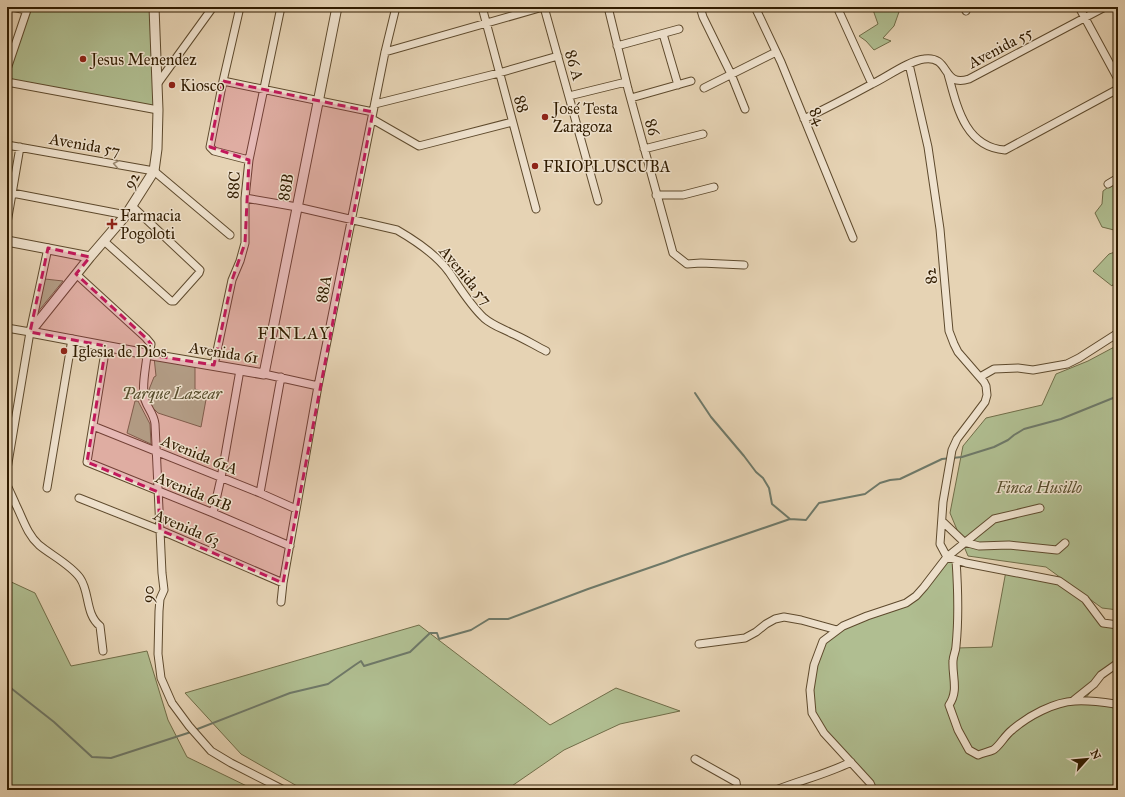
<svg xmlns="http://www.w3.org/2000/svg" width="1125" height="797" font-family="'IM FELL Great Primer',serif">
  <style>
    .green { fill: #b0be91; stroke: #706d48 }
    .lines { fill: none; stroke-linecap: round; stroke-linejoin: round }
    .stream { stroke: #6e7969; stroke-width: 2 }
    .minor-casing { stroke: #5e4a2d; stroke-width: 9 }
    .tertiary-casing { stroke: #5e4a2d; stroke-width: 11 }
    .minor { stroke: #efe2ce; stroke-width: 7 }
    .tertiary { stroke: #efe2ce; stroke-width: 9 }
    .oneway { stroke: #9a8971 }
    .marked { fill: #c2185b; fill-opacity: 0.2; stroke: #c2185b; stroke-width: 3; stroke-dasharray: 8 5; stroke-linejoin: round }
    .poi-dot { fill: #8f2418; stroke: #efe2ce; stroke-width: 1.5 }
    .labels { text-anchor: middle; stroke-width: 3; stroke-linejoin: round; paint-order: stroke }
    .street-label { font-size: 16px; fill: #311c00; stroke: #efe2ce }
    .poi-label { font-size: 16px; fill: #311c00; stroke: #efe2ce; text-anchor: start }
    .park-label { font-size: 16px; font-style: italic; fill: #574d2c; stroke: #efe2ce }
    .neighbourhood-label { font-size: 17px; letter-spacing: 1px; fill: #311c00; stroke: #efe2ce }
  </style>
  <rect width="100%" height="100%" fill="#e6d3b4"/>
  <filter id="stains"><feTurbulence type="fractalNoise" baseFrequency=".005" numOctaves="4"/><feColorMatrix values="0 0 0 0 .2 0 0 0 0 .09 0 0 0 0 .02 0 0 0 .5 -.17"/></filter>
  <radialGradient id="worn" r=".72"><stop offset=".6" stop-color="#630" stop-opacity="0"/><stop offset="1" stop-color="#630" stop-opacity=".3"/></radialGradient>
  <path class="green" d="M 28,7 L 154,7 L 158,110 L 7,82 L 7,69 Z
    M 872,7 L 899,7 L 900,9 L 894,26 L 883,38 L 891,41 L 874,50 L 866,41 L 859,36 L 878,24 Z
    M 1114,183 L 1118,183 L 1118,231 L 1102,227 L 1095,213 L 1102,204 L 1103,191 Z
    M 1118,251 L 1118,279 L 1115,282 L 1112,286 L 1093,271 L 1109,254 Z
    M 45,279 L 63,281 L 37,313 Z
    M 1118,345 L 1118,610 L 1102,608 L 1046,567 L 968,556 L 950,513 L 963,446 L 986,418 L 1042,405 L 1056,374 L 1088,361 Z
    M 154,357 L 195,367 L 195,389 L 207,394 L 201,427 L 158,413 L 151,406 L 148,392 L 154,377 L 156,376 Z
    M 135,401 L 138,401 L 150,424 L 151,444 L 127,433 Z
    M 947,557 L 956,560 L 957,648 L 992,647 L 1006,571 L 1047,578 L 1085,599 L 1103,623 L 1118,625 L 1118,659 L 1084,700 L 1115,704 L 1118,708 L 1118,790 L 873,790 L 845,756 L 812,713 L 810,690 L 823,641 L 837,630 L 906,603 Z
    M 7,580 L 35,593 L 71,666 L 147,651 L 168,720 L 187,757 L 255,790 L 7,790 Z
    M 419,625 L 550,725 L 616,688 L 680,711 L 620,724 L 564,750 L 506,790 L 304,790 L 241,754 L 185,693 Z"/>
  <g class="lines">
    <path class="stream" d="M 695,393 L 711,417 L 744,456 L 756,472 L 763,478 L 769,488 L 772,504 L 790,519
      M 7,685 L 54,722 L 92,757 L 111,758 L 191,732
      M 195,730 L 290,693 L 328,684 L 355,665 L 361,661 L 364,666 L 410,652 L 430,633 L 437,633 L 439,639 L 471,630 L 489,619 L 508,619 L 588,589 L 666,562 L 682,556 L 790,519 L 806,520 L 819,503 L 865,494 L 880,483 L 890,480 L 900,479 L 942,459 L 962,457 L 994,447 L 1008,440 L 1014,435 L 1024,429 L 1061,419 L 1118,396"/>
    <g class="minor-casing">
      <path id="minor" d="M 11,7 L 27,10
        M 240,7 L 223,81 L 210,147 L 214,151 L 249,160
        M 482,7 L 536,209
        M 544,7 L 598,201
        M 608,7 L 628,89 L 673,253 L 687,264 L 701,263 L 744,265
        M 700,7 L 703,17 L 731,74 L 745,109
        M 755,7 L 781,62 L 853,238
        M 837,7 L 872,84
        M 964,7 L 966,11
        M 1079,7 L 1118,79
        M 663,34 L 678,85
        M 617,46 L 679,29
        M 385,52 L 543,7
        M 909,64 L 928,147 L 940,229 L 949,331 L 954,344 L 958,352 L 984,382 L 986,386 L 987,395 L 985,402 L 973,418 L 957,439 L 952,450 L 943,502 L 940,544 L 947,557 L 966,563 L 1059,581 L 1085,599 L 1103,623 L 1118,625
        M 7,69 L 28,7
        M 948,74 C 957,107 965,147 1005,150 L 1118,89
        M 223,81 L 373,112
        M 7,82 L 158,110
        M 158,83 L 213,7
        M 704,88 L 776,52
        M 569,96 L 626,82
        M 631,98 L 691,81
        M 375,104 L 499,73 L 558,56
        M 372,119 L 419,146 L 512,122
        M 804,119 C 827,108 850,96 872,84 C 887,77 908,61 924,59 C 951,55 941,88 969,79 L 1105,7
        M 7,145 L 154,171 L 230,235
        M 644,149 L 703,134
        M 1108,184 L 1118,178
        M 7,192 L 126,215
        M 656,195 L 683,195 L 714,187
        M 245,198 L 297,207 L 397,230 C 416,241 436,254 449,272 C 460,288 470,305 484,318 C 492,325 501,328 511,333 C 523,338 534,345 546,351
        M 7,223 L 20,147
        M 104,241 L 171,301 L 174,301 L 199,273 L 200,270 L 132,206
        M 76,274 L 146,338 L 151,344 L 150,350 L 147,355 C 146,367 141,388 145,400 C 148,409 154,414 155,424 L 162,573 L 164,590 L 160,599 L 159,611 L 158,654 L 161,678 L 172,703 L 189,726 L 211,751 L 231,763 L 284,790
        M 7,328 L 30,332
        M 106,346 L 87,462 L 213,513 L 290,546
        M 214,365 L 232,280 L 240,261 L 245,243 L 245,198 L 249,160 L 281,7
        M 264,374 L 318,386
        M 980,377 L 994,369 L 1018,368 L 1033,370 L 1067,364 L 1079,358 L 1118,333
        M 93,426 L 260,493 L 296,509
        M 7,469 L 30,332 L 48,248
        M 7,485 C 10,492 13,498 16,505 C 23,519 27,534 39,545 C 51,555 71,565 80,578 C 90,592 85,614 100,626 L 103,651
        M 47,488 L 72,339
        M 260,493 L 281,377
        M 79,498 L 160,530 L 283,583
        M 213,513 L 221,478 L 240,370
        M 942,521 L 964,542 L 979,546 L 1009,545 L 1057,550 L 1065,543
        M 956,560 C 958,589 959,617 956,646 C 956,651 953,656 953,661 C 952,676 959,691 949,705 L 958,730 L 969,750 L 978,755 C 983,753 988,752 993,750 C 999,747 1005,735 1012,730 C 1028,716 1054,702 1075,701 C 1089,700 1102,702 1115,704
        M 281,602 L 283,583 L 318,386 L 373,112 L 385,52 L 396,7
        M 699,644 L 745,638 L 756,632 L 766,624 L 775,619 L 784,617 L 801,620 L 837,630
        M 1074,700 L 1094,684 L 1101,675 L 1118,663
        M 695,759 L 736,782 L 737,790
        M 776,790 C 801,780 827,774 851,762
        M 873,790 L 870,783 L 824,733 L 812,713 L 810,690 L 814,665 L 823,641 L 843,626 L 867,616 L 906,603 L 916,596 L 924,587 L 947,557 L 994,519 L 1040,508"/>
    </g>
    <g class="tertiary-casing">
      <path id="tertiary" d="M 154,7 L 158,110 L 157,149 L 154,171 L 126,215 L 90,257 L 30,332 L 152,355 L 264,374 L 337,7
        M 7,241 L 90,257"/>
    </g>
    <use href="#minor" class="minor"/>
    <use href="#tertiary" class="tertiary"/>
  </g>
  <defs><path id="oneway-chevron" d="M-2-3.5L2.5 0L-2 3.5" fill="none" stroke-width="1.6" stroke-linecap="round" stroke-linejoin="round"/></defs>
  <use class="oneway" href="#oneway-chevron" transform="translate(116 164) rotate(-170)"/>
  <path class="marked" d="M 223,81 L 373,112 L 283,583 L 160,530 L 158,492 L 87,462 L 106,346 L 30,332 L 48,248 L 90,257 L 76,274 L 146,338 L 151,344 L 149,355 L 214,365 L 232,280 L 245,243 L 249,160 L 210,147 Z"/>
  <g class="poi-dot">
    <circle cx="83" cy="59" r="4"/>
    <circle cx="172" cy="85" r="4"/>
    <circle cx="545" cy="117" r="4"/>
    <circle cx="535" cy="166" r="4"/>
    <path d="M110 218h4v4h4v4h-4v4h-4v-4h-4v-4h4z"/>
    <circle cx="64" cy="351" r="4"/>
  </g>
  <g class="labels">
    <g class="street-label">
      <text transform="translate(1000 47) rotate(-28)" y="6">Avenida 55</text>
      <text transform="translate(575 65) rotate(74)" y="6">86 A</text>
      <text transform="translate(522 104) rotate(75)" y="6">88</text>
      <text transform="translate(818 116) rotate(67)" y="6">84</text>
      <text transform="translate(653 127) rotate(75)" y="6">86</text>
      <text transform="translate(85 144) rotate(10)" y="6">Avenida 57</text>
      <text transform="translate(131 180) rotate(-58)" y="6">92</text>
      <text transform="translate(233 185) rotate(-85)" y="6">88C</text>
      <text transform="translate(285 187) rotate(-79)" y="6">88B</text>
      <text transform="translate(466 275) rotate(50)" y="6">Avenida 57</text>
      <text transform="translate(930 276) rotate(-95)" y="6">82</text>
      <text transform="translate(323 289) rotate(-79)" y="6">88A</text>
      <text transform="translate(224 352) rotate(9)" y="6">Avenida 61</text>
      <text transform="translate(200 454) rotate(22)" y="6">Avenida 61A</text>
      <text transform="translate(194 491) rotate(22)" y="6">Avenida 61B</text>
      <text transform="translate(187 527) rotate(23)" y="6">Avenida 63</text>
      <text transform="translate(147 594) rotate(-85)" y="6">90</text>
    </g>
    <g class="poi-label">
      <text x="91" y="65">Jesus Menendez</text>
      <text x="180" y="91">Kiosco</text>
      <text x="553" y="114">José Testa<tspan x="553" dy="18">Zaragoza</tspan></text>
      <text x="543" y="172">FRIOPLUSCUBA</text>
      <text x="120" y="221">Farmacia<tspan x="120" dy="18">Pogoloti</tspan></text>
      <text x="72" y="357">Iglesia de Dios</text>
    </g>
    <g class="park-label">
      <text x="172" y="399">Parque Lazear</text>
      <text x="1039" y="493">Finca Husillo</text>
    </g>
    <g class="neighbourhood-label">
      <text x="294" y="339">FINLAY</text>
    </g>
  </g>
  <rect width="1125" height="797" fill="none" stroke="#e6d3b4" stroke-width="24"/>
  <rect x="8" y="8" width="1109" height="781" fill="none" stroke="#311c00" stroke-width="2"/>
  <rect x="12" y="12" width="1101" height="773" fill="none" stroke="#311c00"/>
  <g transform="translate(1087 759) rotate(63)" stroke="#efe2ce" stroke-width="3" paint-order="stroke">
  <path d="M0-3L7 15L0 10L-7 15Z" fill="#311c00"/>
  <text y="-6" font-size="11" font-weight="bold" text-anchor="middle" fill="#311c00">N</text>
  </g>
  <rect width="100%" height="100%" filter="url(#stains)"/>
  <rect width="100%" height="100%" fill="url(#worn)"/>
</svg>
